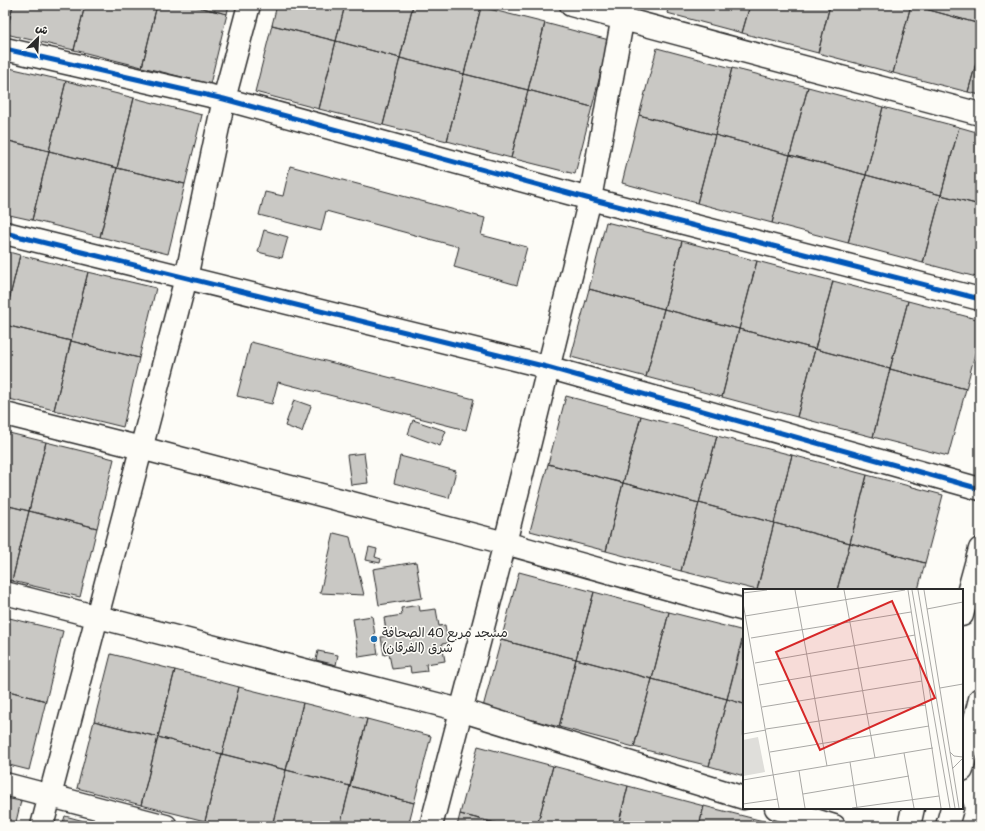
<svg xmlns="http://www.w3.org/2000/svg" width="985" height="831" font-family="Pangolin,'Playpen Sans Arabic',sans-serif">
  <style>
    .building { fill: #c9c8c4; stroke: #2b2b2b }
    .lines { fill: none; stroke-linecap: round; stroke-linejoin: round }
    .minor-casing { stroke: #2b2b2b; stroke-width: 25 }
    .tertiary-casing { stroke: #2b2b2b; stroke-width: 25 }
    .trunk-casing { stroke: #2b2b2b; stroke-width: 25 }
    .minor { stroke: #fdfcf7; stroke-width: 22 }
    .tertiary { stroke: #fdfcf7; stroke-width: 22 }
    .trunk { stroke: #fdfcf7; stroke-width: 22 }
    .cycleway-casing { stroke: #fdfcf7; stroke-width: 8 }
    .cycleway { stroke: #0057b8; stroke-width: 5 }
    .poi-dot { fill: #1f6fb2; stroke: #fdfcf7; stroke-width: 1.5 }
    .labels { text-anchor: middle; stroke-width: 3; stroke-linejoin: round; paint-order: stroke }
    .poi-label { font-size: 13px; fill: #2b2b2b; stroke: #fdfcf7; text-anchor: start }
    .inset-road { fill: none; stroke: #a9a8a5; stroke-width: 1 }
    .view { fill: #d62828; fill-opacity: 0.15; stroke: #d62828; stroke-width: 2 }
    .inset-edge { fill: none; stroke: #2b2b2b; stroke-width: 2 }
  </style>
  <rect width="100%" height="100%" fill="#fdfcf7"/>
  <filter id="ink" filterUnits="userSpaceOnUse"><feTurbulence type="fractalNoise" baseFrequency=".025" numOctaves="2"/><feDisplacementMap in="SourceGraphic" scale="8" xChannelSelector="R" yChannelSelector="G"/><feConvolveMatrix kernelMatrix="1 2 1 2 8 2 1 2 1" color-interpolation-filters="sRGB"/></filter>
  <g filter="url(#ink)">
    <path class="building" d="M 5,5 L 13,5 L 6,34 L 5,33 Z
      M 13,5 L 85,5 L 74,50 L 6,34 Z
      M 85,5 L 157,5 L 142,67 L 74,50 Z
      M 157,5 L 190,5 L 227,14 L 210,84 L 142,67 Z
      M 190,5 L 229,5 L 227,14 Z
      M 277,5 L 345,5 L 336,41 L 272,25 Z
      M 345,5 L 413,5 L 400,58 L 336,41 Z
      M 413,5 L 474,5 L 481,7 L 464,74 L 400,58 Z
      M 669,5 L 750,5 L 742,33 L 667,13 Z
      M 750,5 L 830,5 L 818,53 L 742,33 Z
      M 830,5 L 911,5 L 893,73 L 818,53 Z
      M 911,5 L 980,24 L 980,49 L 968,92 L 893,73 Z
      M 911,5 L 980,5 L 980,24 Z
      M 481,7 L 545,23 L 528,90 L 464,74 Z
      M 545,23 L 609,40 L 592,107 L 528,90 Z
      M 272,25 L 336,41 L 319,109 L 255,92 Z
      M 336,41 L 400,58 L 383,125 L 319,109 Z
      M 657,48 L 732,68 L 715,135 L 639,115 Z
      M 980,49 L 980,95 L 968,92 Z
      M 400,58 L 464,74 L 447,141 L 383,125 Z
      M 5,67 L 66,81 L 49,151 L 5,140 Z
      M 732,68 L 808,87 L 790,155 L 715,135 Z
      M 464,74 L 528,90 L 511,158 L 447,141 Z
      M 66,81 L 134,98 L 117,168 L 49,151 Z
      M 808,87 L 883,107 L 866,175 L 790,155 Z
      M 528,90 L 592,107 L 575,174 L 511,158 Z
      M 134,98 L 202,115 L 185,184 L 117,168 Z
      M 883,107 L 959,127 L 941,195 L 866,175 Z
      M 639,115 L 715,135 L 697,203 L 622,183 Z
      M 959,127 L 980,133 L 980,205 L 941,195 Z
      M 715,135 L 790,155 L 772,223 L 697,203 Z
      M 5,140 L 49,151 L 32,220 L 5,214 Z
      M 49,151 L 117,168 L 100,237 L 32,220 Z
      M 790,155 L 866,175 L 848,243 L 772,223 Z
      M 290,166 L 485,218 L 481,235 L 527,247 L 517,285 L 454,267 L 459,247 L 326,211 L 321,231 L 259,215 L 265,192 L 283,196 Z
      M 117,168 L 185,184 L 168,254 L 100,237 Z
      M 866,175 L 941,195 L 923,263 L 848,243 Z
      M 941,195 L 980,205 L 980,278 L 923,263 Z
      M 606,222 L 682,241 L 664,309 L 589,289 Z
      M 264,230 L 288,237 L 282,258 L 258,252 Z
      M 682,241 L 757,261 L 739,329 L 664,309 Z
      M 5,251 L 20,255 L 5,317 Z
      M 20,255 L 88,272 L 71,341 L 5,325 L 5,317 Z
      M 757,261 L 833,281 L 815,349 L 739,329 Z
      M 88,272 L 156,288 L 139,358 L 71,341 Z
      M 833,281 L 908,301 L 890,369 L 815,349 Z
      M 589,289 L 664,309 L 646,377 L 571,357 Z
      M 908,301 L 980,320 L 980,334 L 966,389 L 890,369 Z
      M 664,309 L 739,329 L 722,397 L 646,377 Z
      M 5,325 L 71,341 L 54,410 L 5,398 Z
      M 739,329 L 815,349 L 797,417 L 722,397 Z
      M 71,341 L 139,358 L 123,427 L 54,410 Z
      M 251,342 L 474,399 L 466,430 L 278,382 L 272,404 L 237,396 Z
      M 815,349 L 890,369 L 873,437 L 797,417 Z
      M 890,369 L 966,389 L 948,456 L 873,437 Z
      M 566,396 L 641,416 L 623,483 L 548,464 Z
      M 294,400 L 311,406 L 302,432 L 285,426 Z
      M 641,416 L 717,436 L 699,503 L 623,483 Z
      M 413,420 L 446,431 L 440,446 L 408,434 Z
      M 5,432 L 46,442 L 29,511 L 5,505 Z
      M 717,436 L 792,455 L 774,523 L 699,503 Z
      M 46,442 L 114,459 L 97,528 L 29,511 Z
      M 364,453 L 368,483 L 351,485 L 347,455 Z
      M 792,455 L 867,475 L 850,543 L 774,523 Z
      M 400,456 L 456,471 L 449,498 L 394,483 Z
      M 548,464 L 623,483 L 606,551 L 530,531 Z
      M 867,475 L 943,495 L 925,563 L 850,543 Z
      M 623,483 L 699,503 L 681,571 L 606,551 Z
      M 699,503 L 774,523 L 757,590 L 681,571 Z
      M 5,505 L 29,511 L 12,581 L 5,579 Z
      M 29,511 L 97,528 L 80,597 L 12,581 Z
      M 774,523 L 850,543 L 837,590 L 757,590 Z
      M 334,533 L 350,537 L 364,595 L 320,593 Z
      M 850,543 L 925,563 L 918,590 L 837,590 Z
      M 369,547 L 377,549 L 375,557 L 381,559 L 380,563 L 366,560 Z
      M 416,562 L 422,598 L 379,605 L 373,569 Z
      M 519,572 L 594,592 L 576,659 L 501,640 Z
      M 594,592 L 669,612 L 652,679 L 576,659 Z
      M 419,605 L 420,611 L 436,609 L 439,626 L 445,625 L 448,643 L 442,644 L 445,661 L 426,664 L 427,671 L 411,673 L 410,667 L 392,669 L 389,654 L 384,655 L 381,637 L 387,636 L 384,618 L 402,615 L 401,608 Z
      M 669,612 L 744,631 L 727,699 L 652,679 Z
      M 372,616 L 378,654 L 359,657 L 353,619 Z
      M 5,617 L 63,631 L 46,701 L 5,690 Z
      M 744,635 L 744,704 L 727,699 Z
      M 501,640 L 576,659 L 559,727 L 483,707 Z
      M 318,651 L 338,655 L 336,665 L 316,660 Z
      M 111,654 L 175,670 L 158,737 L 94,721 Z
      M 576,659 L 652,679 L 634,747 L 559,727 Z
      M 175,670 L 239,687 L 222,754 L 158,737 Z
      M 652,679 L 727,699 L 709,766 L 634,747 Z
      M 239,687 L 303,703 L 286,770 L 222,754 Z
      M 5,690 L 46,701 L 29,770 L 5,764 Z
      M 727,699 L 744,704 L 744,776 L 709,766 Z
      M 303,703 L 367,719 L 350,786 L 286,770 Z
      M 367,719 L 431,736 L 414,803 L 350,786 Z
      M 94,721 L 158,737 L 141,805 L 77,788 Z
      M 158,737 L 222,754 L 205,821 L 141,805 Z
      M 478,746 L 553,766 L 537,826 L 507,826 L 460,814 Z
      M 222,754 L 286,770 L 272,826 L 225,826 L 205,821 Z
      M 553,766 L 628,786 L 618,826 L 537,826 Z
      M 286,770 L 350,786 L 340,826 L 272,826 Z
      M 350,786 L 414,803 L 408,826 L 340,826 Z
      M 628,786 L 704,806 L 699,826 L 618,826 Z
      M 5,798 L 21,801 L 15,826 L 5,826 Z
      M 704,806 L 779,825 L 779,826 L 699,826 Z
      M 460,814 L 507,826 L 457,826 Z
      M 65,816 L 103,826 L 62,826 Z"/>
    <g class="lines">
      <g class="minor-casing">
        <path id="minor" d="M 571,5 L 980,114
          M 5,49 L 224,99 L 590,199 L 980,299
          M 5,233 L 547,367 L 980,489
          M 5,414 L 141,448 L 505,543 L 744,610
          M 5,593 L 460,710 L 744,798
          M 5,784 L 166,826
          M 776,808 L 834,826
          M 42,826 L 186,278 L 224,99 L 249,5
          M 431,826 L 505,543 L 590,199 L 625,5"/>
      </g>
      <g class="tertiary-casing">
        <path id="tertiary" d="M 962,615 L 980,549
          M 909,826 L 913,808"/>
      </g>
      <g class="trunk-casing">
        <path id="trunk" d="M 962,770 L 980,699
          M 947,826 L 952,808"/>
      </g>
      <use href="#minor" class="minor"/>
      <use href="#tertiary" class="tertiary"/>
      <use href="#trunk" class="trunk"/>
      <g class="cycleway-casing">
        <path id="cycleway" d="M 5,49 L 224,99 L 590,199 L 980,299
          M 5,233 L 547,367 L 980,489"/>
      </g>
      <use href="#cycleway" class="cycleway"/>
    </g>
  </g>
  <circle class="poi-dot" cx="374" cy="639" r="4"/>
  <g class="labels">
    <g class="poi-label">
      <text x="382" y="637">مسجد مربع 40 الصحافة<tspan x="382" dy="15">شرق (الفرقان)</tspan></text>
    </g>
  </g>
  <g transform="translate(743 589)">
    <rect width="220" height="220" fill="#fdfcf7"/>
    <path d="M 15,148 L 22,183 L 0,187 L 0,151 Z" fill="#dfdeda"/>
    <path class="inset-road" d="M 52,1 L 84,177M 101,1 L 132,169M 165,1 L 198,219M 169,1 L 207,219M 175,1 L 212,219M 181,1 L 216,219M 0,4 L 24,1M 0,14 L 36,219M 184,20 L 220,13M 2,27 L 162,1M 8,49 L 168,23M 12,74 L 172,46M 16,96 L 176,69M 197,99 L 220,95M 19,118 L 179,92M 23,140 L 183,116M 0,145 L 23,141M 27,163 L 186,137M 207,163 L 211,167 L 220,168M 161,164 L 171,219M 107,173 L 114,219M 209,180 L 220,169M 56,182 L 62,219M 0,191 L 190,159M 60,205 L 166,187M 0,215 L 35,210M 109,219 L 196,207"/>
    <path class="view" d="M 149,12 L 192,109 L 77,161 L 33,63 Z"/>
    <rect width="220" height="220" class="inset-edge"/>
  </g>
  <rect width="985" height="831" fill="none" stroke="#fdfcf7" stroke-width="20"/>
  <rect x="10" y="10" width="965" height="811" fill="none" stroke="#2b2b2b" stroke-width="1.5" filter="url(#ink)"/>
  <g transform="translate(38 38) rotate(24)" stroke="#fdfcf7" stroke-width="3" paint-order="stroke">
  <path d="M0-3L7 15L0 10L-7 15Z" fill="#2b2b2b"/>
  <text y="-6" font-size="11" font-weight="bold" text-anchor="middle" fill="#2b2b2b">ش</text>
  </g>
</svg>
